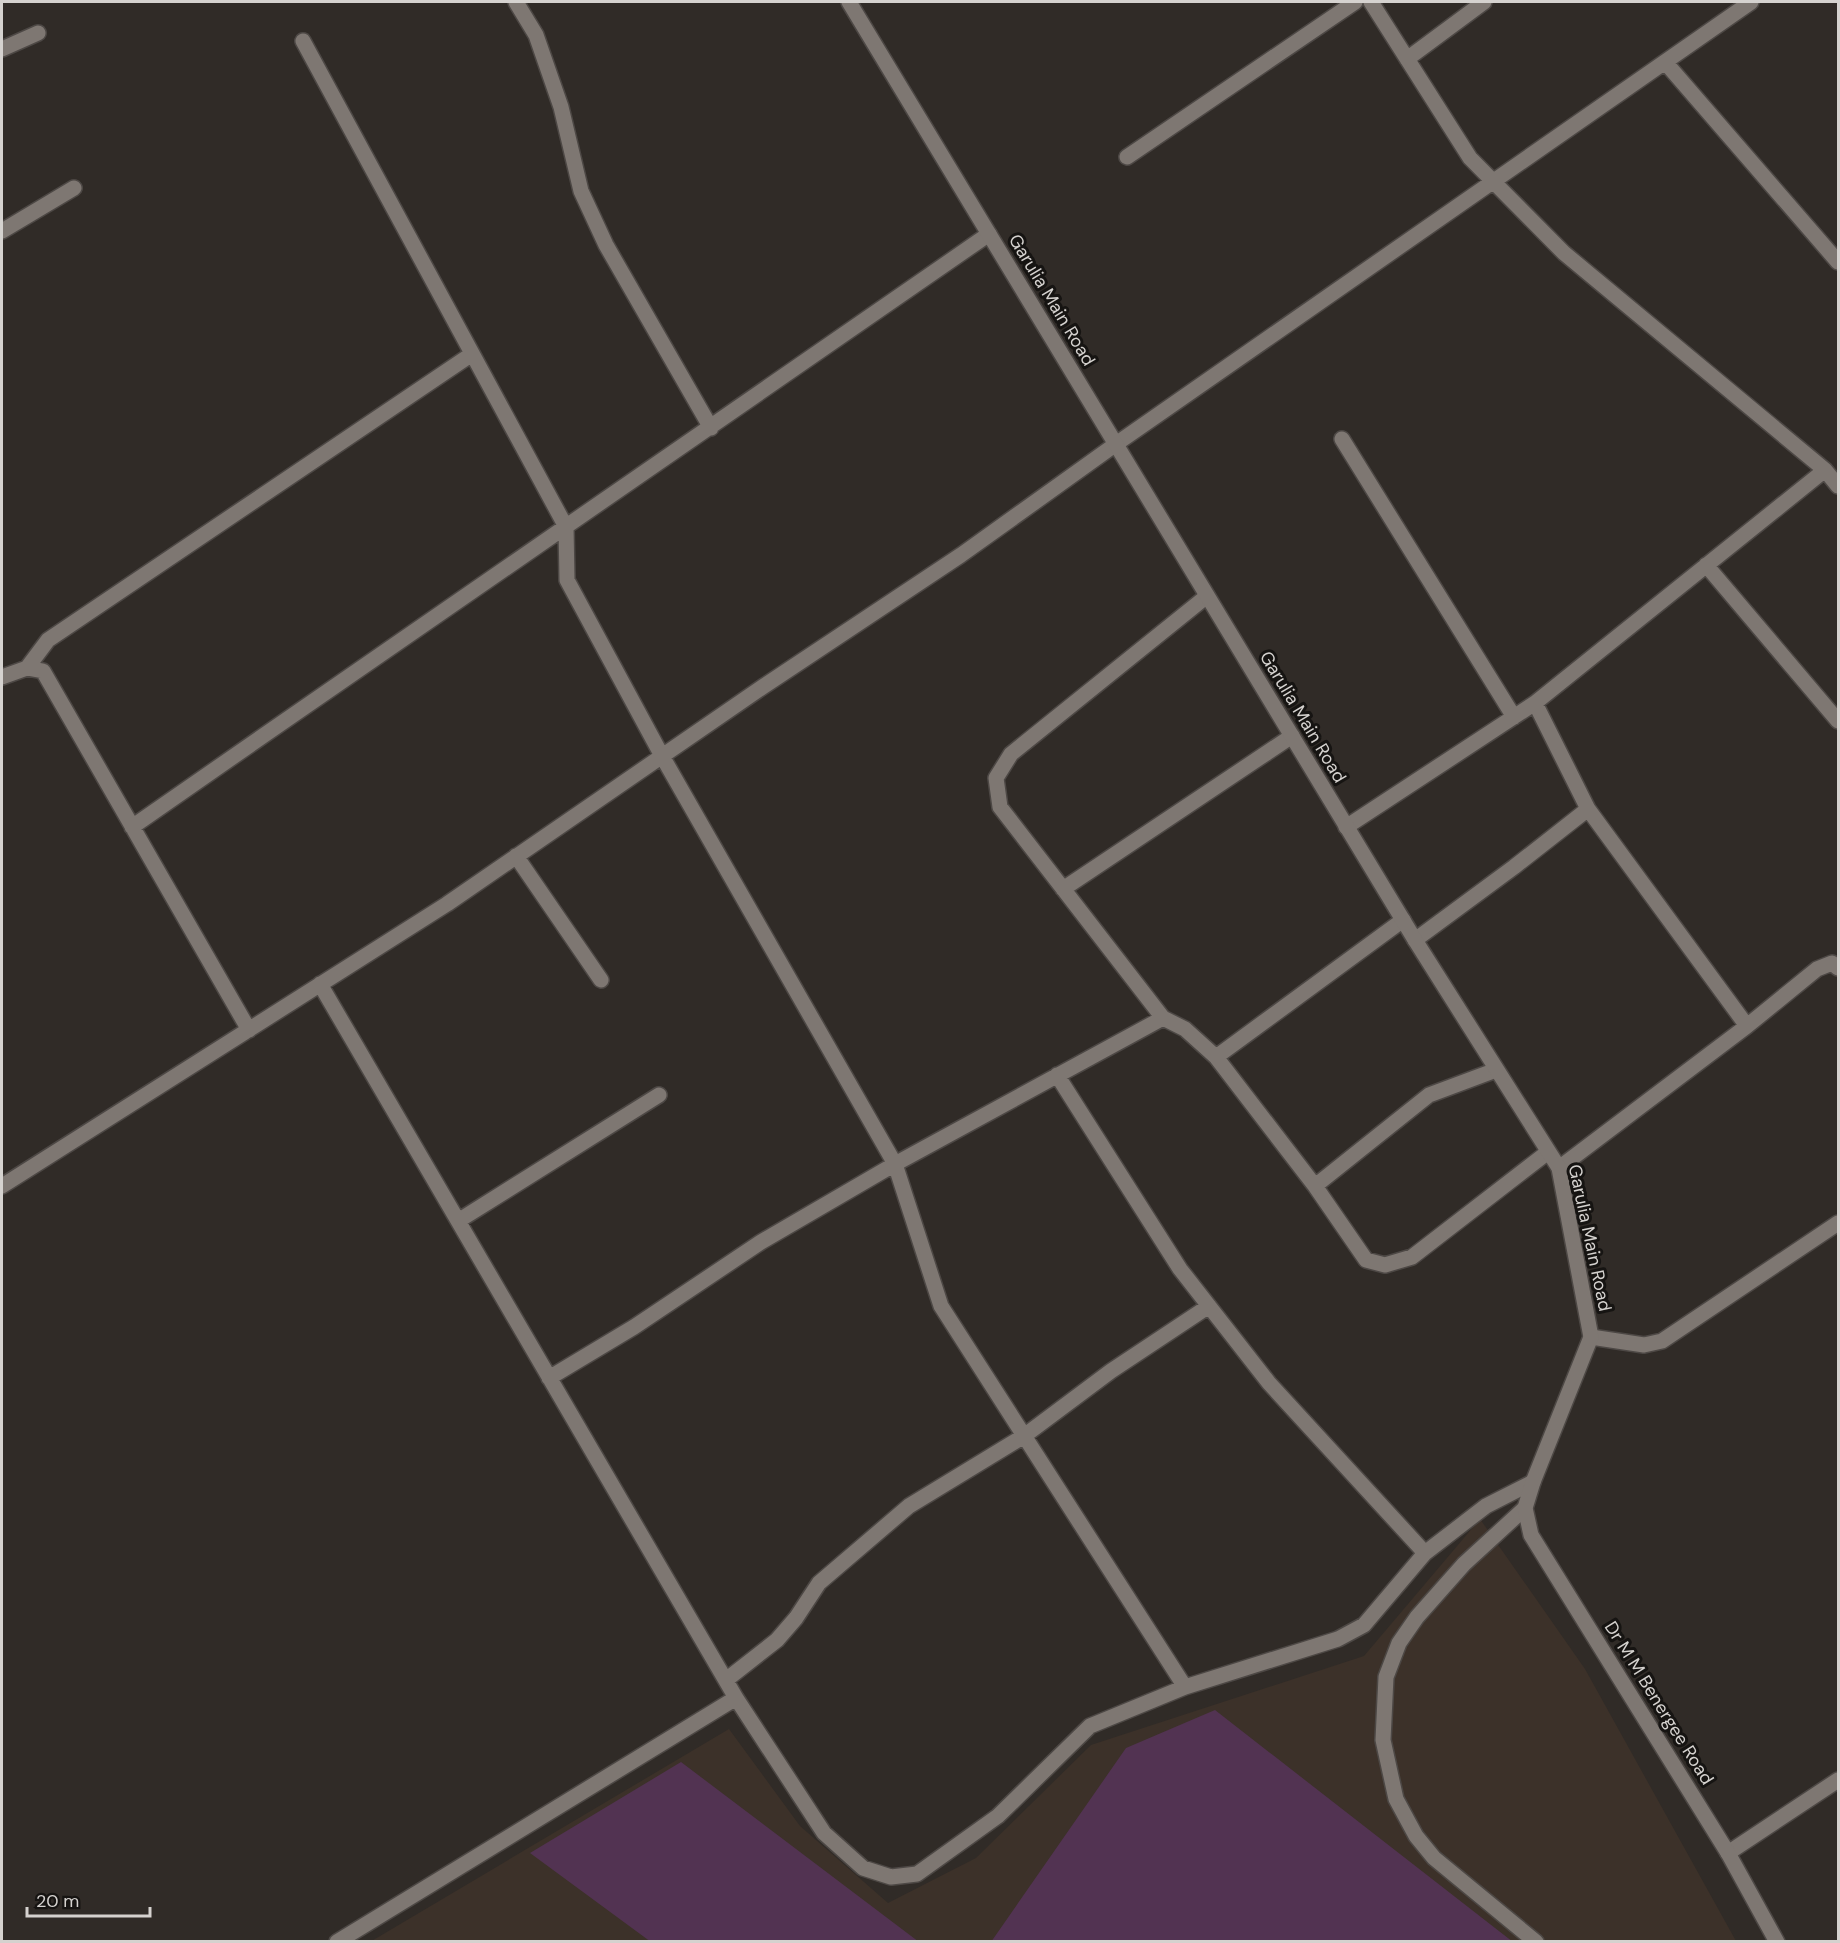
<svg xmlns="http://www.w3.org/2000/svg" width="1840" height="1943" font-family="'DM Sans',sans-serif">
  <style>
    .built { fill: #3c3129 }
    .building { fill: #523352 }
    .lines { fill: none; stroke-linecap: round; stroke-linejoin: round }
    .service-casing { stroke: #4d4845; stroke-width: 18 }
    .minor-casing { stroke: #4d4845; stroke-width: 18 }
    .tertiary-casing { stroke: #4d4845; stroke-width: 18 }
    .service { stroke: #7e7772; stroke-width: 15 }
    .minor { stroke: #7e7772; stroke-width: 15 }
    .tertiary { stroke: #7e7772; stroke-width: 15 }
    .labels { text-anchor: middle; stroke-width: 6; stroke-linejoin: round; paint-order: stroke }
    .street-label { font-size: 18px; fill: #d5d2cf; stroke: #161412 }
  </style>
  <rect width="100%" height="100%" fill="#302b27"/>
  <path class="built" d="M 1480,1519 L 1585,1669 L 1736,1941 L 370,1942 L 729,1729 L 800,1826 L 888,1903 L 976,1858 L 1091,1745 L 1364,1656 Z"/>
  <path class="building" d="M 1215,1710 L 1513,1942 L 991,1942 L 1126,1748 Z
    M 681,1762 L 919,1942 L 651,1942 L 530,1853 Z"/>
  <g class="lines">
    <g class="service-casing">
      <path id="service" d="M 1525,1508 L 1464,1564 L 1417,1617 L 1399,1643 L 1386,1677 L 1383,1740 L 1396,1799 L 1416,1836 L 1434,1858 L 1536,1942"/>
    </g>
    <g class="minor-casing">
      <path id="minor" d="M 516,2 L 536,35 L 561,107 L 581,191 L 606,245 L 711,428
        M 1371,2 L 1470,158 L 1564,253 L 1825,470 L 1838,486
        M 303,41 L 566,527 L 567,580 L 662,756 L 895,1164 L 941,1306 L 1185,1687
        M 2,49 L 38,33
        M 1407,59 L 1484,2
        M 1665,62 L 1838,262
        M 1127,157 L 1355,2
        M 2,231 L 74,188
        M 1342,439 L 1514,717
        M 1706,565 L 1838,721
        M 1207,596 L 1011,754 L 996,778 L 1000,807 L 1163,1018 L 1185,1029 L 1216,1057 L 1315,1186 L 1366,1260 L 1385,1265 L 1412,1257 L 1548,1152
        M 27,668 L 48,640 L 472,354
        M 2,677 L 27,668 L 43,671 L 249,1030
        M 1535,703 L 1588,809 L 1747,1026
        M 132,827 C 417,628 705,433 989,234
        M 1346,827 L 1535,703 L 1825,470
        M 516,856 L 601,980
        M 1063,889 L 1292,736
        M 1415,940 L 1514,867 L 1588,809
        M 320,984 L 736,1698 L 824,1833 L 863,1868 L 891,1877 L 917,1874 L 998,1816 L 1090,1726 L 1185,1687 L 1338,1639 L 1364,1625 L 1425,1553 L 1486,1506 L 1533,1482
        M 1216,1057 L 1403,920
        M 1057,1075 L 1180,1269 L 1269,1383 L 1425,1553
        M 1559,1168 L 1747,1026 L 1817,969 L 1832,963 L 1838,968
        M 2,1186 L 447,904 L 764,686 L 961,555 L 1116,444 L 1751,2
        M 1315,1186 L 1429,1095 L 1496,1070
        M 458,1221 L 659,1095
        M 1591,1337 L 1644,1345 L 1662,1341 L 1838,1223
        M 549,1378 L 634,1327 L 761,1242 L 895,1164 L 1163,1018
        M 726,1680 L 777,1640 L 796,1618 L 819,1583 L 909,1506 L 1024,1436 L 1111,1371 L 1209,1306
        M 1728,1853 L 1838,1780
        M 337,1942 L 736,1698"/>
    </g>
    <g class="tertiary-casing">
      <path id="tertiary" d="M 849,2 L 1415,940 L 1559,1168 L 1591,1337 L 1533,1482 L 1525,1508 L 1531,1535 L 1728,1853 L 1777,1942"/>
    </g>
    <use href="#service" class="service"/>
    <use href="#minor" class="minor"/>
    <use href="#tertiary" class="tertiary"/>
  </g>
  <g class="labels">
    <g class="street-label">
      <text transform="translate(1052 300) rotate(59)" y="6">Garulia Main Road</text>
      <text transform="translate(1303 717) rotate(59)" y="6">Garulia Main Road</text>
      <text transform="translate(1590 1238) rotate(78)" y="6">Garulia Main Road</text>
      <text transform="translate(1659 1703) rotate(58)" y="6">Dr M M Benergee Road</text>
    </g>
  </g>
  <rect width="1840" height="1943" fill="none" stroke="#d5d2cf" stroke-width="6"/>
  <path d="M27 1907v9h123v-9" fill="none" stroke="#d5d2cf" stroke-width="3"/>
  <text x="36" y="1907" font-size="18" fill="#d5d2cf" stroke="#161412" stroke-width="4.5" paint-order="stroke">20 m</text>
</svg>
